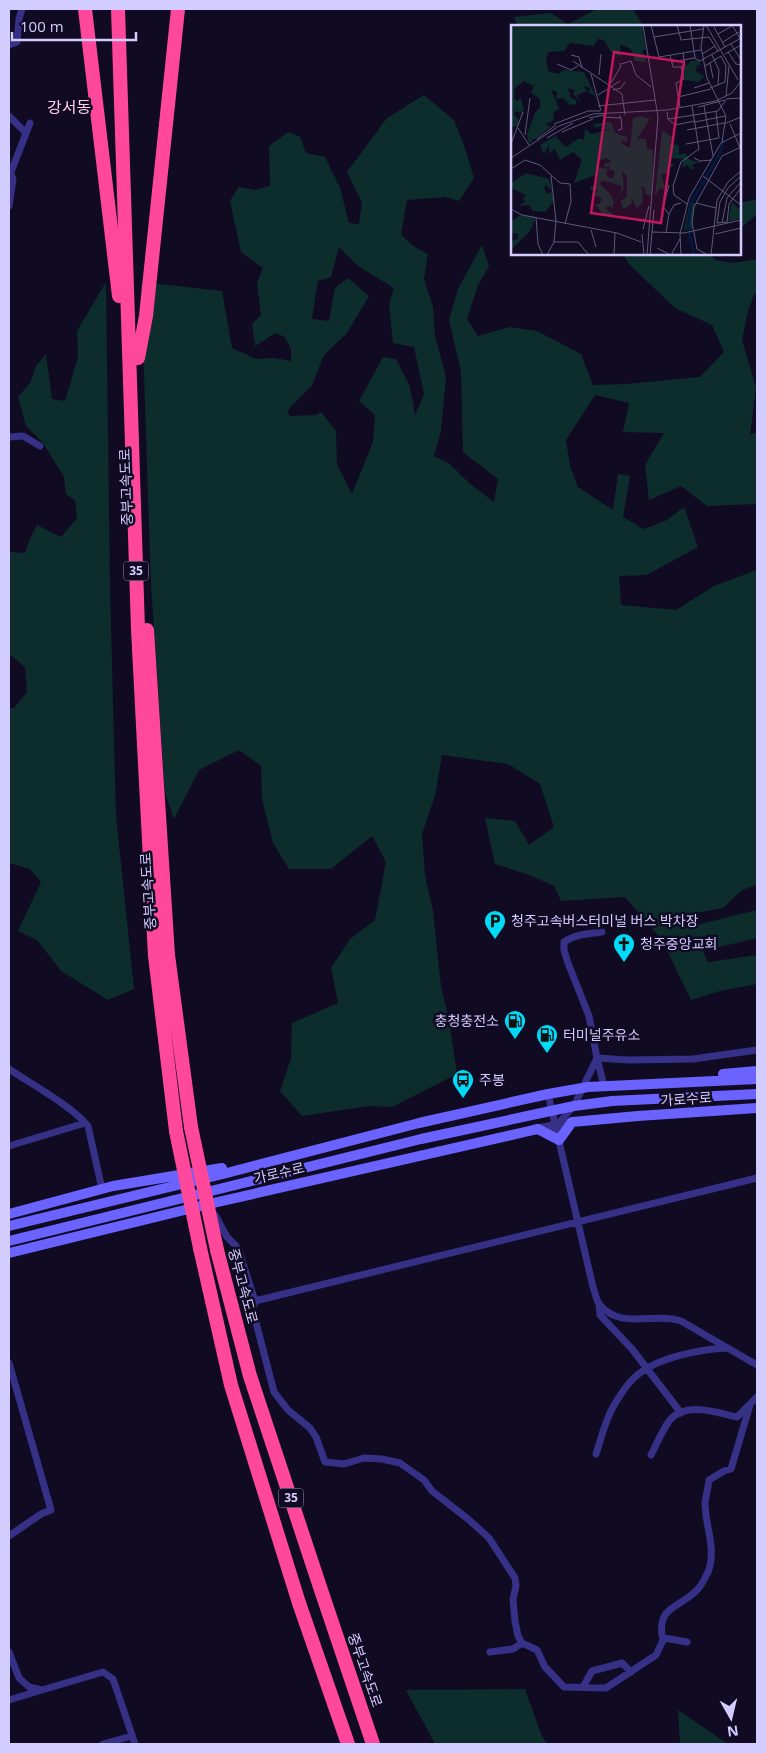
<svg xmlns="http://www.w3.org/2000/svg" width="766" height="1753" font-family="'Open Sans','Noto Sans KR',sans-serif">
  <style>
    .green { fill: #0d2d2d; fill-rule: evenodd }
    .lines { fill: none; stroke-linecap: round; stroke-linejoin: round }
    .minor { stroke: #363187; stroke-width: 7 }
    .tertiary { stroke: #363187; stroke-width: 9 }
    .secondary { stroke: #6b63ff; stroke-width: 10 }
    .motorway { stroke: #ff479b; stroke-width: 14 }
    .motorway-bridge { stroke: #ff479b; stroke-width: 14 }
    .labels { text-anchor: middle; stroke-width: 5; stroke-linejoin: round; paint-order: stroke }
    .shield { fill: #100b22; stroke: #9892bd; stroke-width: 1 }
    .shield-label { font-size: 12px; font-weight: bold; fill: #d3ccff }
    .street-label { font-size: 14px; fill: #d3ccff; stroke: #100b22 }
    .poi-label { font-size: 14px; fill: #d3ccff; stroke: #100b22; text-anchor: start }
    .quarter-label { font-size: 16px; fill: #ffceec; stroke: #100b22 }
    .inset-river { fill: none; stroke: #041942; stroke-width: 2.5 }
    .inset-road { fill: none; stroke: #5e587a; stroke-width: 1 }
    .view { fill: #c2185b; fill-opacity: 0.15; stroke: #c2185b; stroke-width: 2.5 }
    .inset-edge { fill: none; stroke: #d3ccff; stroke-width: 2.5 }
  </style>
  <rect width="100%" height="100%" fill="#100b22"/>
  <path class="green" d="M 597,9 L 633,9 L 643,26 L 518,26 L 514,17 L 551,13 L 568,24 Z
    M 424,95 L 454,120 L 465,148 L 474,178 L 459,201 L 446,197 L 407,200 L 401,235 L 413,246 L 428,254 L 424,279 L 433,307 L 435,336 L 446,377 L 441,431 L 434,456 L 450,464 L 470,484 L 494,502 L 498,479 L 463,452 L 461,372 L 449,320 L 458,289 L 482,245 L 489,266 L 478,285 L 467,319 L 478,336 L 510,327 L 537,331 L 581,354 L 593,385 L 627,384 L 700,377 L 724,352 L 712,325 L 675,308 L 629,264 L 623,254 L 710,254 L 715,260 L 734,263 L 757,259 L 757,293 L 754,295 L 748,311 L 742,340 L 756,388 L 750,435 L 757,432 L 757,504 L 707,506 L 681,486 L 649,500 L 645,465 L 664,433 L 623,432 L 629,403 L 595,395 L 566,440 L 570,466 L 578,487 L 613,510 L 618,474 L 630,476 L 623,517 L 644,529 L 667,520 L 684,507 L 698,547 L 647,575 L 619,576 L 621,605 L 676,610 L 714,586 L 757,570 L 757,885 L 742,890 L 723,908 L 684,915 L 680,929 L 757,910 L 757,938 L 703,951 L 708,962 L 757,955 L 757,984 L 720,991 L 691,1000 L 662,940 L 625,897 L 561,901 L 554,886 L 529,875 L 495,864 L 485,818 L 515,821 L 529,845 L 554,827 L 540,784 L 508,764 L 442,755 L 435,796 L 422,834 L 425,875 L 433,911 L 441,987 L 449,1020 L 457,1074 L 392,1107 L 369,1106 L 302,1116 L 280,1091 L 291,1058 L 292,1023 L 338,1003 L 331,968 L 350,939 L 375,920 L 386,862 L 372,836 L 331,869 L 289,869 L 273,843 L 262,799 L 261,766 L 239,750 L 199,770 L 174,819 L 165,793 L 151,585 L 141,282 L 222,291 L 232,348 L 256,359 L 274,358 L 291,361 L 291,349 L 285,337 L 275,333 L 255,346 L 252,324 L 261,315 L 257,283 L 263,268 L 241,252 L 230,201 L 239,187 L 255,190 L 270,186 L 269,146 L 288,132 L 300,137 L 306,153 L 325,157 L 340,188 L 349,223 L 359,224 L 362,203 L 347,172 L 387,118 ZM 339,247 L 358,266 L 394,288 L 389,304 L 393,343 L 414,347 L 424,394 L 415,415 L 410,387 L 396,359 L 383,357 L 359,401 L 375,415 L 373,442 L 352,494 L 337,465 L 336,431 L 321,412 L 316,415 L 290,416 L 287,411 L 312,385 L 324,355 L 347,333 L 369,296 L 348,278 L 335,288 L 329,321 L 312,319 L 318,281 L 331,277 Z
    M 757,199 L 757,214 L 740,229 L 740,203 Z
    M 106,282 L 110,589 L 116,816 L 134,989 L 108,1000 L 61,971 L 37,940 L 18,931 L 41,882 L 30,869 L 9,863 L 9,708 L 14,708 L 27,692 L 25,667 L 9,654 L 9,552 L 25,553 L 29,541 L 37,525 L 61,537 L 77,518 L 75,500 L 66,494 L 64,477 L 43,443 L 26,426 L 18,397 L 30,383 L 36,366 L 46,354 L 52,399 L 65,401 L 78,357 L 77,331 Z
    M 525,1689 L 541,1734 L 547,1744 L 435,1744 L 406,1690 Z
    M 678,1710 L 728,1744 L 680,1744 Z"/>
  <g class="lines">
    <path class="minor" d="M 9,45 L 17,42 L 19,19 L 22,9
      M 9,116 L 26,133
      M 11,172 L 30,123
      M 9,206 L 13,179 L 9,170
      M 9,437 L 23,436 L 40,446
      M 9,1069 C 31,1084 72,1106 88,1126 L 102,1189
      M 604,1086 L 597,1058 L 628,1060 L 693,1059 L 757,1050
      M 548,1094 L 593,1287 C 595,1292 596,1300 600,1305 C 620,1330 655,1312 681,1321 L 757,1365
      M 557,1125 L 574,1106 L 597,1058 L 589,1016 L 568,963 L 564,950 L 564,942 C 575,934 589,934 602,932
      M 9,1146 L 85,1123
      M 215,1215 L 227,1237 L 236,1246 L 239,1251 L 255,1301 L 253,1311 L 274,1392 L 288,1410 L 310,1428 L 316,1437 L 325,1462 L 344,1464 L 364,1458 L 382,1459 L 400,1463 L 424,1480 L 432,1491 L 468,1519 L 489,1538 L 515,1578 L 516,1586 L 513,1599 L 515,1621 L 518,1636 L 522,1643 L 537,1650 L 545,1667 L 564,1687 L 606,1688 L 656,1655 L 664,1638
      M 255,1301 L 757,1178
      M 599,1304 L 600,1315 L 632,1349 L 681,1413
      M 9,1363 L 51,1510 L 41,1514 L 9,1536
      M 596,1454 C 601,1439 605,1421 613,1407 C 619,1397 625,1386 634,1378 C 654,1358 700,1349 728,1348
      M 651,1455 C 657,1444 662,1430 670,1420 C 686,1401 718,1413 737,1417 L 757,1397
      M 687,1642 L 664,1638 L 662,1636 C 658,1606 679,1608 696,1591 C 701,1587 705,1578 708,1572 C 717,1549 705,1526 705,1503 C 706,1496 708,1488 709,1480 L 724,1471 L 731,1469 L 750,1405
      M 9,1652 L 19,1678 L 29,1687 L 42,1690 L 103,1672 L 113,1679 L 135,1744
      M 490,1652 L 513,1649 L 522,1643
      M 583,1687 L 592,1671 L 622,1663 L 631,1672
      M 9,1700 L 42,1690
      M 103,1744 L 132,1736"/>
    <path class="tertiary" d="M 538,1129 L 572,1122"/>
    <path class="secondary" d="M 723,1074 L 757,1071
      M 9,1214 L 113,1186 L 222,1168
      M 9,1226 L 223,1174 L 419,1123 L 548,1094 L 588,1087 L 757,1079
      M 9,1241 L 421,1139 L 574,1106 L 612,1101 L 757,1094
      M 9,1253 L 209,1204 L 529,1131 L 538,1129 L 559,1140 L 572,1122 L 638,1116 L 757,1108"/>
    <path class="motorway" d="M 85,9 L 119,296
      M 118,9 L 138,629 L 155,956 L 176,1131
      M 138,358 L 146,316 L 178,9
      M 147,630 L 168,955 L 191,1127
      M 200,1248 L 231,1385 L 299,1603 L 348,1744
      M 217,1250 L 250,1376 L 321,1590 L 373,1744"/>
    <path class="motorway-bridge" d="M 191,1127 L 217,1250
      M 176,1131 L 200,1248"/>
  </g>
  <defs>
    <g id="parking-pin" transform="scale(1.125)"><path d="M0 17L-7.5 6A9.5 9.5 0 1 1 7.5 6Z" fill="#00d9f7" stroke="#100b22"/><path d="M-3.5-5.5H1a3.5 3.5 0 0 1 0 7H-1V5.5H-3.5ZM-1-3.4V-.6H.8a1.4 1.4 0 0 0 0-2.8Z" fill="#111"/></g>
    <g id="church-pin" transform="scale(1.125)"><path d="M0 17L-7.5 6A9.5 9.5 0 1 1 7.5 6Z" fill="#00d9f7" stroke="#100b22"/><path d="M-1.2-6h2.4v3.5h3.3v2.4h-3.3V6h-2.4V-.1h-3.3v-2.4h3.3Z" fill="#111"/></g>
    <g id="fuel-pin" transform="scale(1.125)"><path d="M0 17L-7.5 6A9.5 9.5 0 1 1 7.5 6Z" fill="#00d9f7" stroke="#100b22"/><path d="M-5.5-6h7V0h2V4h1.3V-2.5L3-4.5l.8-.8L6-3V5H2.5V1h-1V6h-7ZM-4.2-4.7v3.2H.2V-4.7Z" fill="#111"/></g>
    <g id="bus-pin" transform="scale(1.125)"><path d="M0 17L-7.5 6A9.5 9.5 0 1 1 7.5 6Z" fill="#00d9f7" stroke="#100b22"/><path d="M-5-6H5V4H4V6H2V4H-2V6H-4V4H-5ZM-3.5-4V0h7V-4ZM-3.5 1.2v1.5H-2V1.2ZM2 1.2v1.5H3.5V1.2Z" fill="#111"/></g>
  </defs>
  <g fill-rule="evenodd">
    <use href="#parking-pin" x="495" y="921"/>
    <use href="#church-pin" x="624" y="944"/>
    <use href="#fuel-pin" x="515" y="1021"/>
    <use href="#fuel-pin" x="547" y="1035"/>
    <use href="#bus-pin" x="463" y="1080"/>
  </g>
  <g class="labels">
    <g class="shield">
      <rect x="123.5" y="561.5" width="25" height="19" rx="4"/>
      <rect x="278.5" y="1488.5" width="25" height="19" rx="4"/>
    </g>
    <g class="shield-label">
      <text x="136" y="575">35</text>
      <text x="291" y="1502">35</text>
    </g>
    <g class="street-label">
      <text transform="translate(126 487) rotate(-92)" y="5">중부고속도로</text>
      <text transform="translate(148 891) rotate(-94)" y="5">중부고속도로</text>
      <text transform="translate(686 1099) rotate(-4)" y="5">가로수로</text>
      <text transform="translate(279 1173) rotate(-13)" y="5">가로수로</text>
      <text transform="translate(243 1286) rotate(75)" y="5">중부고속도로</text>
      <text transform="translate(365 1670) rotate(71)" y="5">중부고속도로</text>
    </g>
    <g class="poi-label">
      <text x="511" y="926">청주고속버스터미널 버스 박차장</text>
      <text x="640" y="949">청주중앙교회</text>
      <text x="499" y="1026" text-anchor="end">충청충전소</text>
      <text x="563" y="1040">터미널주유소</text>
      <text x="479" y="1085">주봉</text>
    </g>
    <g class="quarter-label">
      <text x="69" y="113">강서동</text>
    </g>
  </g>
  <g transform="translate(511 25)">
    <rect width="230" height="230" fill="#100b22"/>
    <path d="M 0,0 L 131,0 L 135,24 L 131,26 L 135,37 L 124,36 L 120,24 L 109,19 L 110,32 L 100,27 L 93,15 L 87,14 L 83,21 L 59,18 L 53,26 L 38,27 L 35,33 L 37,46 L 47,49 L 53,45 L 73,47 L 85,72 L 77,67 L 79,63 L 72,61 L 76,66 L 66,70 L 69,76 L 62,69 L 64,65 L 57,63 L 60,73 L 65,75 L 65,79 L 59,80 L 52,73 L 45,74 L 46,67 L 40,65 L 48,83 L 42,88 L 43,95 L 34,100 L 40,101 L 23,115 L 19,112 L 22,116 L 18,118 L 16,109 L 24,88 L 29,82 L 29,74 L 20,68 L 23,61 L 13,56 L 4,63 L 3,73 L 6,76 L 10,73 L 13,85 L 11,88 L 5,86 L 3,89 L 8,96 L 7,101 L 0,102 ZM 180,36 L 189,36 L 189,40 L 183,40 L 187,41 L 184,46 L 193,51 L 188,57 L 174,55 L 172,44 ZM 129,91 L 139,94 L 126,114 L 135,114 L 136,124 L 142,125 L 141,171 L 134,169 L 134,163 L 128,161 L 131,163 L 132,177 L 126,183 L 120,173 L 121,178 L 113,184 L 109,176 L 116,172 L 116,151 L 111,146 L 113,163 L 109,170 L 111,161 L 91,155 L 89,159 L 100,170 L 103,178 L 101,184 L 99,181 L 94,183 L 103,190 L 93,191 L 84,179 L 89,179 L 91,173 L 82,170 L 88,165 L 79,165 L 80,161 L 86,160 L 87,149 L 63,158 L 71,135 L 62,127 L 49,135 L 44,124 L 38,128 L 38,120 L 33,129 L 29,120 L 44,111 L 55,122 L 68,113 L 73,115 L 74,104 L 81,109 L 100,104 L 87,104 L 98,101 L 84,102 L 82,99 L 100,97 L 104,108 L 116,112 L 116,117 L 110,115 L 111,119 L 119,123 L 122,93 ZM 96,133 L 101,137 L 93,139 L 94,143 L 98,141 L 99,146 L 101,144 L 104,148 L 101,154 L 95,150 L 97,144 L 87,142 L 87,136 ZM 151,105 L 161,112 L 159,118 L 168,121 L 168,130 L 174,128 L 179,135 L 192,138 L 184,138 L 180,141 L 184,143 L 180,145 L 177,140 L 171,142 L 173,134 L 158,133 L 157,137 L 163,140 L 157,144 L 158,147 L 150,150 L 154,162 L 151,165 L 150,161 L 144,171 ZM 15,148 L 38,154 L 41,166 L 35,160 L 33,163 L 36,169 L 40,167 L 42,171 L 42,177 L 34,187 L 22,186 L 18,180 L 8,181 L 14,177 L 12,173 L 15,170 L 0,163 L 0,158 ZM 179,176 L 184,178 L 181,204 L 173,205 ZM 221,177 L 230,186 L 230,193 L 217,197 ZM 9,190 L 25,192 L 19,206 L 0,225 L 0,217 L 7,213 L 7,209 L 0,208 L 0,197 Z" fill="#0d2d2d" fill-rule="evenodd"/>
    <path class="inset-river" d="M 183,230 L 177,201 L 180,178 L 210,126 L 212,114"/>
    <path class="inset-road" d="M 132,0 L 147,92 L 136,230M 140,0 L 148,32 L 190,25M 166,0 L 170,15 L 198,12 L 207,26M 179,0 L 184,33M 193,0 L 190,22 L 196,53 L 215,91M 195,0 L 227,55M 221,0 L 230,15M 203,2 L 214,22M 207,9 L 221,1M 143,12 L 192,4M 212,17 L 228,7M 220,19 L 230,35M 217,27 L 225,39 L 230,40M 191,29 L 204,21M 214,29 L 230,20M 60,30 L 68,32 L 71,43M 159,30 L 162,42 L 170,42 L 173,54 L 165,58 L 169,82M 62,36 L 111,69 L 114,90M 161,37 L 183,33 L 189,36 L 230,13M 199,38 L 202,53M 46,39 L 60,45 L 67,41M 110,39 L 120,36 L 125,50 L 140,62M 194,41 L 210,31M 170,42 L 174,41 L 172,28M 80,49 L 90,86M 88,50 L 90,29M 100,58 L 110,41 L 108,38M 207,60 L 214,57 L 215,41 L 210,31M 183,63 L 198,58M 199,63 L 207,60 L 208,45 L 201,30M 102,65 L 110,63 L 114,57M 87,70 L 109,56M 215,71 L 218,41M 167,72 L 200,64M 215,74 L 230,73M 87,81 L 144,75M 193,81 L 202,131M 187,82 L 214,75M 156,87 L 157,94 L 164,100 L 184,96M 205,87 L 208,113M 183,90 L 207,86 L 215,75M 92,92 L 109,93 L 109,90M 78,93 L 93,90M 157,94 L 183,90M 184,97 L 214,91M 43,99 L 77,86 L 89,86M 213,99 L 230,92M 219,99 L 230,125M 7,103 L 18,120M 107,105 L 111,104 L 110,92M 176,105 L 213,98M 51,107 L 82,94M 14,110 L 19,73M 36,113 L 62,98M 26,114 L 45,100M 211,117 L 215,91M 0,119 L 12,87M 175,119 L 208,113M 0,133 L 48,101 L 82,89 L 156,85 L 205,76 L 221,68 L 230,56M 183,133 L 189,136 L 201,135M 0,144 L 14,135 L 29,140 L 49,158 L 59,159 L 60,176 L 54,199M 40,151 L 45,196M 192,151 L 230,180M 185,178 L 205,183M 176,179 L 163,170 L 162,161 L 170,137 L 188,124 L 181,81M 0,184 L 11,190 L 106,208 L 130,217M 158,189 L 163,180 L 170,178M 25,192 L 27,219 L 32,230M 216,197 L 206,198 L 209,177 L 217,163 L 230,151M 211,198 L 216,173 L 230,157M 216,198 L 218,179 L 230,163M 132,204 L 138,181M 80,205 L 85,222M 141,207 L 173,208 L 230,195M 155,208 L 158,189 L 152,182 L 158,160M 131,209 L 133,230M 204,209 L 230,203M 42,217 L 67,217 L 78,230M 146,223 L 160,230M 36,230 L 43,217 L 45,196M 103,230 L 104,208M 139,230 L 143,185M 160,230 L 169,214M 170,230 L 169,209 L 178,173 L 210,118 L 230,108M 197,230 L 186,224 L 181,197 L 183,182 L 211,131 L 230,122M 200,230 L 206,175 L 217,157 L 230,146"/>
    <path class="view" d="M 103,27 L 173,37 L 150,198 L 80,188 Z"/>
    <rect width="230" height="230" class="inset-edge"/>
  </g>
  <rect width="766" height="1753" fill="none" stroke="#d3ccff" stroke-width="20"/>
  <g transform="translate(731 1718) rotate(172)" stroke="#100b22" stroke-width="4" paint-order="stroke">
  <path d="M0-4L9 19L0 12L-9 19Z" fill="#d3ccff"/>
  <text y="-8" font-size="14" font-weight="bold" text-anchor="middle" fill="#d3ccff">N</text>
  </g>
  <path d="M12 32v8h124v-8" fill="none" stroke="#d3ccff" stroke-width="2.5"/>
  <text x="20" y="32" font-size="15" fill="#d3ccff" stroke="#100b22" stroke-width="4" paint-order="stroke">100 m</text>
</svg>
